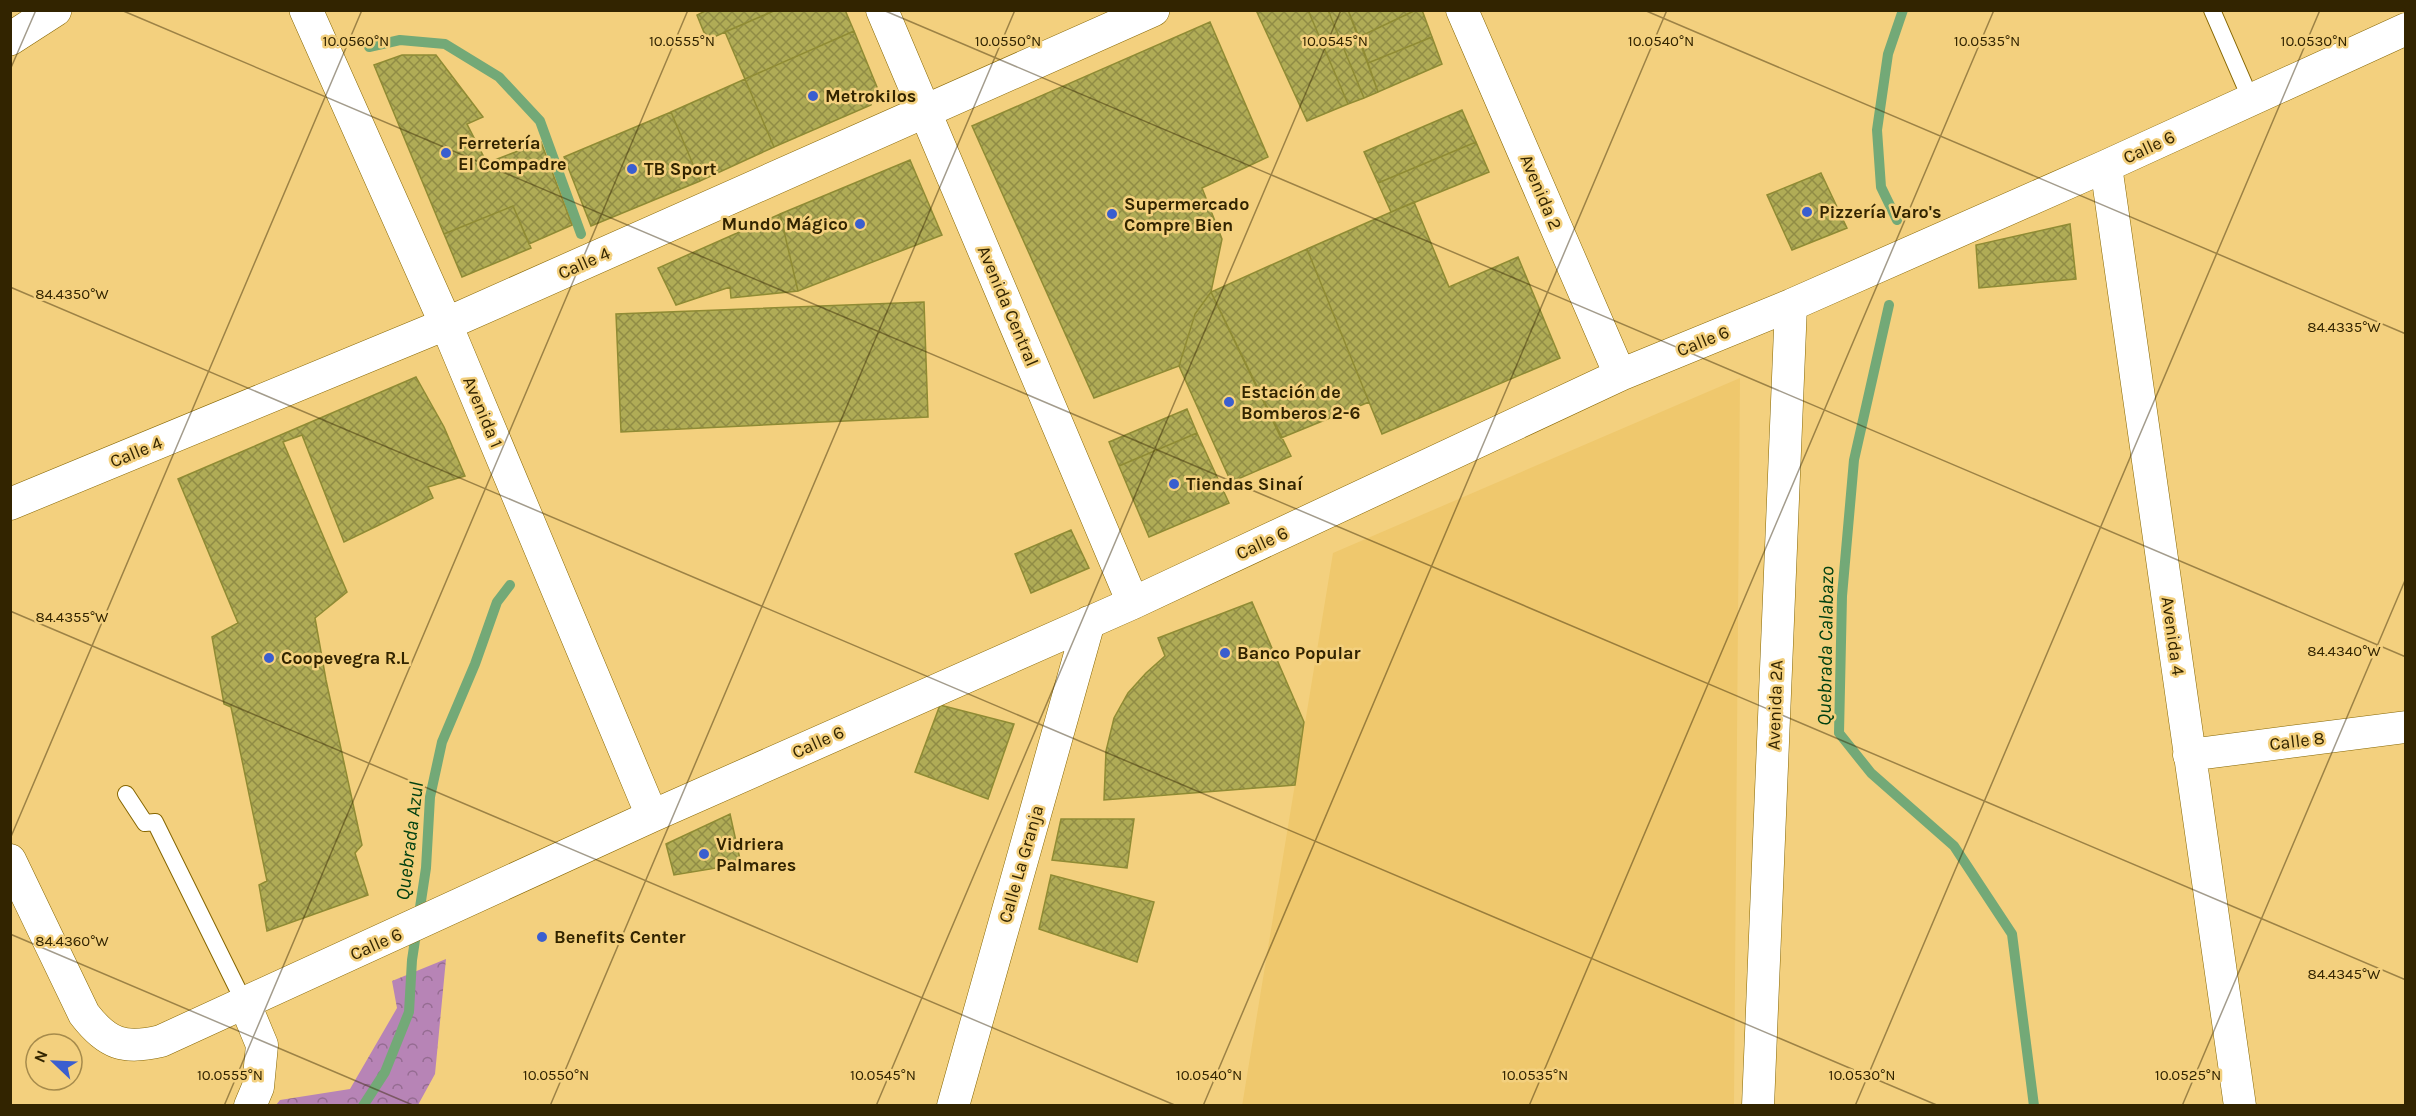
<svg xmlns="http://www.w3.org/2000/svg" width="2416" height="1116" font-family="Karla,sans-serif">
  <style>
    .built { fill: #efc86d }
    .forest { fill: url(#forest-crowns) }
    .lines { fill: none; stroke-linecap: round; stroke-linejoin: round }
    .stream { stroke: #73a977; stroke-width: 10 }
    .building { fill: url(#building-cross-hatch); stroke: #8f8b34; stroke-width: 1.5 }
    .lane-casing { stroke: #866600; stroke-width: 18 }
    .street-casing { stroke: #866600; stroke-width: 33 }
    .secondary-casing { stroke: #866600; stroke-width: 34 }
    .lane { stroke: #fff; stroke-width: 16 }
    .street { stroke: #fff; stroke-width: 32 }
    .secondary { stroke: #fff; stroke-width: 33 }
    .ticks { fill: none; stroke: #322400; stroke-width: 1.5; stroke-opacity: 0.45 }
    .poi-dot { fill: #3a5ecf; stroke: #f3d07e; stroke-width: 2 }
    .labels { text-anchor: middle; stroke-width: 5; stroke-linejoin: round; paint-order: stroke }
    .poi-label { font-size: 18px; font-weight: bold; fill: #322400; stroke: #f3d07e; text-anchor: start }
    .street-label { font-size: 18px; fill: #322400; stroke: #f3d07e }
    .water-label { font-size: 20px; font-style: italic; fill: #004011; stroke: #f3d07e }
    .ticks-label { font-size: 15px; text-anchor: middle; fill: #322400; stroke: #f3d07e; stroke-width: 5; stroke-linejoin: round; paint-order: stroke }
  </style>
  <defs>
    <pattern id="forest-crowns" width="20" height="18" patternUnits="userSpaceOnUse" patternTransform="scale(1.5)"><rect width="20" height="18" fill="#b784b6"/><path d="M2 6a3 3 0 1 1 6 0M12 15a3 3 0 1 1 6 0" fill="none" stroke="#956c92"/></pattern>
    <pattern id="building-cross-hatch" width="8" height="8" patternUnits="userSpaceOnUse" patternTransform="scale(1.5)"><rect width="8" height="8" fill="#b0ac56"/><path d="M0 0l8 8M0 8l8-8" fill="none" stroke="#908c45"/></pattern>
  </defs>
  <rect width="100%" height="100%" fill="#f3d07e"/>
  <path class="built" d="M 1740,378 L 1734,1105 L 1242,1106 L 1333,553 Z"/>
  <path class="forest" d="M 446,959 L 435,1074 L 418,1105 L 276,1105 L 280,1100 L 350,1089 L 397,1008 L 392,981 Z"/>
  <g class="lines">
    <path class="stream" d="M 369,47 L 400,40 L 445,44 L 499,77 L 540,121 L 581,234
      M 1897,220 L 1881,187 L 1877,130 L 1888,54 L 1903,10
      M 1889,305 L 1854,460 L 1842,596 L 1839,733 L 1871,773 L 1954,846 L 2012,934 L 2034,1106
      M 363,1106 L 385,1072 L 409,1012 L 412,960 L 426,868 L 430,797 L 442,742 L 475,664 L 497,602 L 510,585"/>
  </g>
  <path class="building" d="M 707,10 L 776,10 L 707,40 L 697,15 Z
    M 776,10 L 845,10 L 854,31 L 745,79 L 725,32 Z
    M 1256,10 L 1308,10 L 1348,104 L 1307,121 Z
    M 1308,10 L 1328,10 L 1364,98 L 1348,104 Z
    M 1328,10 L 1348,10 L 1378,92 L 1364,98 Z
    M 1348,10 L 1416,10 L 1359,37 Z
    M 1416,10 L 1422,10 L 1432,37 L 1368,63 L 1359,37 Z
    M 1210,22 L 1268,157 L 1202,188 L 1222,239 L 1211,292 L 1195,314 L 1179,366 L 1094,398 L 972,126 Z
    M 854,31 L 877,87 L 871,105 L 774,147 L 745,79 Z
    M 1432,37 L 1442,64 L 1378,92 L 1368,63 Z
    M 402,55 L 436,55 L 483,117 L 467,124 L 487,163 L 541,142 L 572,225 L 529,244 L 513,206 L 444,234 L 374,65 Z
    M 745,79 L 774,147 L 700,181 L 671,112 Z
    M 1462,110 L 1476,142 L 1378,183 L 1364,152 Z
    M 671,112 L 700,181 L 591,226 L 564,157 Z
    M 1476,142 L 1489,172 L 1391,212 L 1378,183 Z
    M 910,160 L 942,235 L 798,291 L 780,214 Z
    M 1821,173 L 1847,228 L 1792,250 L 1767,195 Z
    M 1414,202 L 1449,287 L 1518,257 L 1560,358 L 1382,434 L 1307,249 Z
    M 513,206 L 531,248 L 462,277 L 444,234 Z
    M 780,214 L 798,291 L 731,298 L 730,287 L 676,305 L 658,268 Z
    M 2070,224 L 2076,279 L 1979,288 L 1976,245 Z
    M 1307,249 L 1369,402 L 1281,438 L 1211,292 Z
    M 1211,292 L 1291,456 L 1231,482 L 1179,366 L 1195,314 Z
    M 924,302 L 928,417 L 621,432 L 616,314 Z
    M 416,377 L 444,427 L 465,476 L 428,487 L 433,498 L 377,526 L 344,542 L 302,435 L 283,442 L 347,592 L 315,618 L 326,680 L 362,845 L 355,853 L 368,895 L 267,931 L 259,885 L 267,881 L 231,707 L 224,704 L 212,637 L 238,623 L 178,479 Z
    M 1187,409 L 1197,433 L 1119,466 L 1109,442 Z
    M 1197,433 L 1229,503 L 1149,537 L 1119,466 Z
    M 1071,530 L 1089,568 L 1031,593 L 1015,554 Z
    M 1252,602 L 1304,722 L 1295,785 L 1104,800 L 1106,751 L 1114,718 L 1128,693 L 1146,673 L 1165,656 L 1158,638 Z
    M 940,705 L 1014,724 L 988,799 L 915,772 Z
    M 730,814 L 741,864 L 674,875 L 666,844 Z
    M 1061,819 L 1134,819 L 1127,868 L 1052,860 Z
    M 1051,875 L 1154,902 L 1137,962 L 1039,929 Z"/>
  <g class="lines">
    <g class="lane-casing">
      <path id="lane" d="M 2212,10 L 2251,100
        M 126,794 L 145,823 L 155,822 L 245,1004"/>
    </g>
    <g class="street-casing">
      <path id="street" d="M 882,10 L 1133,603
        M 1462,10 L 1620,375
        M 2106,166 L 2240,1106
        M 10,504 L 446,324 L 652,816
        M 2189,755 L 2406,727
        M 10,860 L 84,1014 C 107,1044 124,1050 161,1041 L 652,816 L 1133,603 L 1620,375 L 1791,305 L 2106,166 L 2406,29
        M 245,1004 L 262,1045 L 258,1087 L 250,1106
        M 953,1106 L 1089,622
        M 1758,1106 L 1791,305"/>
    </g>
    <g class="secondary-casing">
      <path id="secondary" d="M 306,10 L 446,324 L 1153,10
        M 10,39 L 55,10"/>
    </g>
    <use href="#lane" class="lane"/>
    <use href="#street" class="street"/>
    <use href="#secondary" class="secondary"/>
  </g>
  <path class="ticks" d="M 121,10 L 2406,980M 883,10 L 2406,657M 1644,10 L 2406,334M 10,70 L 36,10M 10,287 L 1939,1106M 10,611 L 1177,1106M 10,839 L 362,10M 10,934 L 415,1106M 224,1106 L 688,10M 550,1106 L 1015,10M 876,1106 L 1341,10M 1203,1106 L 1667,10M 1529,1106 L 1994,10M 1855,1106 L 2320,10M 2182,1106 L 2406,578"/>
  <g class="poi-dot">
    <circle cx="813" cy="96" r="6"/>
    <circle cx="446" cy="153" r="6"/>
    <circle cx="632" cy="169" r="6"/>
    <circle cx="1807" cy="212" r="6"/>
    <circle cx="1112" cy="214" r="6"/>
    <circle cx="860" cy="224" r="6"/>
    <circle cx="1229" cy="402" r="6"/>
    <circle cx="1174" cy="484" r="6"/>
    <circle cx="1225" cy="653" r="6"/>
    <circle cx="269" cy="658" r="6"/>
    <circle cx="704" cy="854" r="6"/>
    <circle cx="542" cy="937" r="6"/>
  </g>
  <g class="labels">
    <g class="poi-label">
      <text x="825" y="102">Metrokilos</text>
      <text x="458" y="149">Ferretería<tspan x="458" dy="21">El Compadre</tspan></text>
      <text x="644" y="175">TB Sport</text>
      <text x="1124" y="210">Supermercado<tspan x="1124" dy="21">Compre Bien</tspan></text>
      <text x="1819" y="218">Pizzería Varo's</text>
      <text x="848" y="230" text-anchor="end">Mundo Mágico</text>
      <text x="1241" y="398">Estación de<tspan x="1241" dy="21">Bomberos 2-6</tspan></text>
      <text x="1186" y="490">Tiendas Sinaí</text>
      <text x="1237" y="659">Banco Popular</text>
      <text x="281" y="664">Coopevegra R.L</text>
      <text x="716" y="850">Vidriera<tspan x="716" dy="21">Palmares</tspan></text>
      <text x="554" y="943">Benefits Center</text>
    </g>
    <g class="street-label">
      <text transform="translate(2149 147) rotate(-25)" y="6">Calle 6</text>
      <text transform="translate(1541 192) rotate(67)" y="6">Avenida 2</text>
      <text transform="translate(584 263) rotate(-24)" y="6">Calle 4</text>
      <text transform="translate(1008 306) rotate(67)" y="6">Avenida Central</text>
      <text transform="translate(1703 341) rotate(-22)" y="6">Calle 6</text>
      <text transform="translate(483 412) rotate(67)" y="6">Avenida 1</text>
      <text transform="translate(136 452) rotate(-22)" y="6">Calle 4</text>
      <text transform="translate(1262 543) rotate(-25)" y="6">Calle 6</text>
      <text transform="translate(2173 636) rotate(82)" y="6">Avenida 4</text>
      <text transform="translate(1775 705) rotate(-88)" y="6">Avenida 2A</text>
      <text transform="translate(2297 741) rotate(-7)" y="6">Calle 8</text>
      <text transform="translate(818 742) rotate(-24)" y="6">Calle 6</text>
      <text transform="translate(1021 864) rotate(-74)" y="6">Calle La Granja</text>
      <text transform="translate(376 944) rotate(-24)" y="6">Calle 6</text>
    </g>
    <g class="water-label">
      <text transform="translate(1825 646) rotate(-89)" y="7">Quebrada Calabazo</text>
      <text transform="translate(409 841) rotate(-83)" y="7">Quebrada Azul</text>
    </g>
  </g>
  <g class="ticks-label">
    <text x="682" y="46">10.0555°N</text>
    <text x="1008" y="46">10.0550°N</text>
    <text x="1335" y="46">10.0545°N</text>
    <text x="1661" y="46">10.0540°N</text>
    <text x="1987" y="46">10.0535°N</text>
    <text x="2314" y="46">10.0530°N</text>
    <text x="356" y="46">10.0560°N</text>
    <text x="72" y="299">84.4350°W</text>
    <text x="2344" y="332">84.4335°W</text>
    <text x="72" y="622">84.4355°W</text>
    <text x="2344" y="656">84.4340°W</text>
    <text x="72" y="946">84.4360°W</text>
    <text x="2344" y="979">84.4345°W</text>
    <text x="230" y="1080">10.0555°N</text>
    <text x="556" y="1080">10.0550°N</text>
    <text x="883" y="1080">10.0545°N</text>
    <text x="1209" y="1080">10.0540°N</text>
    <text x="1535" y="1080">10.0535°N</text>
    <text x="1862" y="1080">10.0530°N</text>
    <text x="2188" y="1080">10.0525°N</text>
  </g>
  <rect width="2416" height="1116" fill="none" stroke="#322400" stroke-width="24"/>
  <g transform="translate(54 1062) rotate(293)"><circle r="28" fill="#f3d07e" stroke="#a68b4c" stroke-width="1.5"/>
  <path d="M0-4.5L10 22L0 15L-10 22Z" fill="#3a5ecf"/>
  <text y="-9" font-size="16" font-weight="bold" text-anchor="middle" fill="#322400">N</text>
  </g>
</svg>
